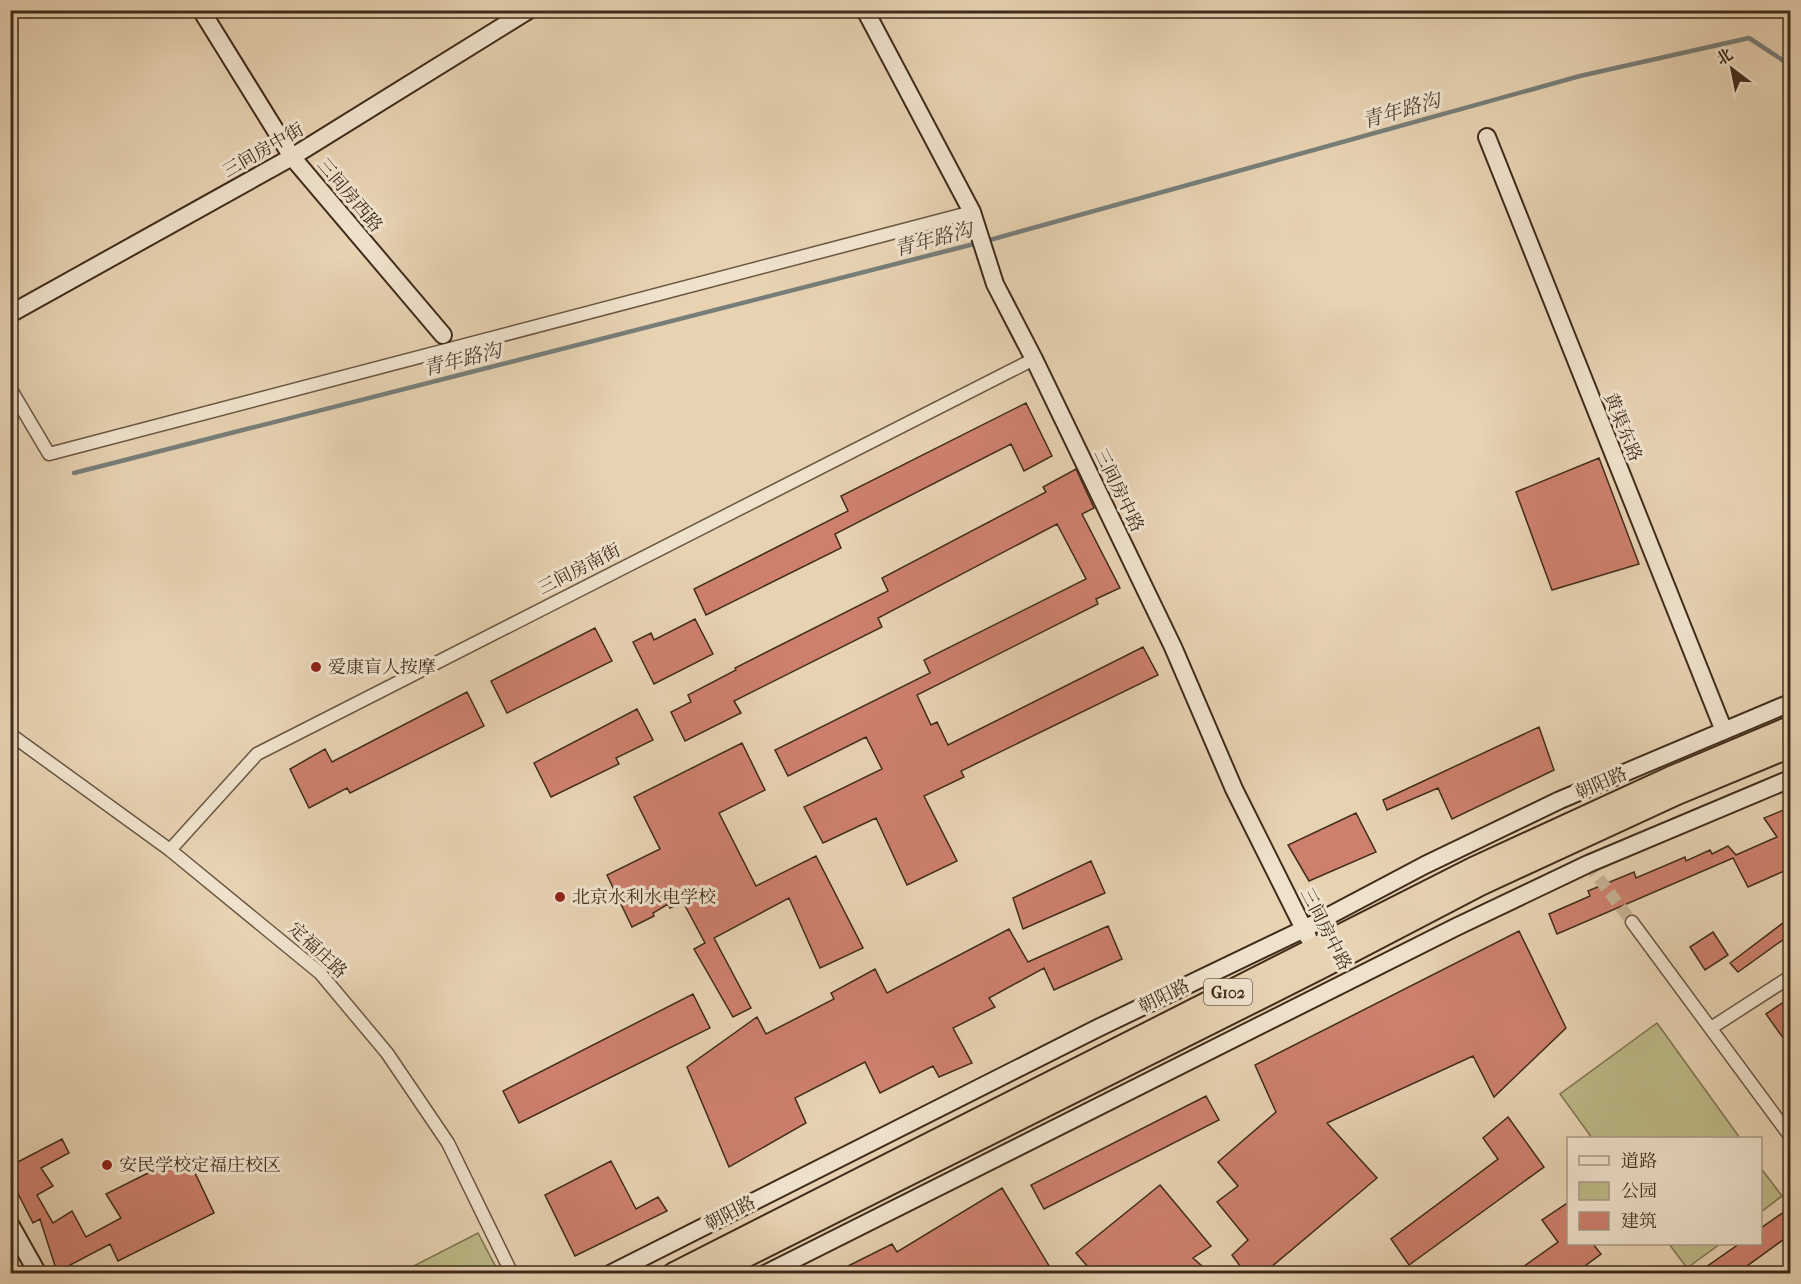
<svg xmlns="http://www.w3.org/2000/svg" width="1801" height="1284" font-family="'IM FELL French Canon','Noto Serif SC',serif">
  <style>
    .green { fill: #bcba88; stroke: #7e7352; stroke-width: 1.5 }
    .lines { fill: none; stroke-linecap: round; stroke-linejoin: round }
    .stream { stroke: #777e79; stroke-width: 4.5 }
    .building { fill: #ce806d; stroke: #402c1b; stroke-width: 1.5 }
    .street-tunnel { stroke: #c6b194; stroke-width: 12; stroke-dasharray: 12 6; stroke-linecap: butt }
    .street-casing { stroke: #6a5641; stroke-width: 15 }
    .secondary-casing { stroke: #402c1b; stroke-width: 20 }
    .highway-casing { stroke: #402c1b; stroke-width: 26 }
    .street { stroke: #efe2cd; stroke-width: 12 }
    .secondary { stroke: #efe2cd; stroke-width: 16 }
    .highway { stroke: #e7d2b2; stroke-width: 22 }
    .poi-dot { fill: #8f2418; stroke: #efe2cd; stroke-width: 2 }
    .labels { text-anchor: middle; stroke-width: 6; stroke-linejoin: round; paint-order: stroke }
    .shield { fill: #efe2cd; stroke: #746350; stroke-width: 1.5 }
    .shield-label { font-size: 16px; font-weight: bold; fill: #402c1b }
    .street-label { font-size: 18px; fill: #402c1b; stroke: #efe2cd }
    .poi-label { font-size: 18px; fill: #402c1b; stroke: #efe2cd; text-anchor: start }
    .water-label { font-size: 20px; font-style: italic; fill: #52473a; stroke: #efe2cd }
  </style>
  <rect width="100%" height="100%" fill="#e7d2b2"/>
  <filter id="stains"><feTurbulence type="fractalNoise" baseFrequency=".00333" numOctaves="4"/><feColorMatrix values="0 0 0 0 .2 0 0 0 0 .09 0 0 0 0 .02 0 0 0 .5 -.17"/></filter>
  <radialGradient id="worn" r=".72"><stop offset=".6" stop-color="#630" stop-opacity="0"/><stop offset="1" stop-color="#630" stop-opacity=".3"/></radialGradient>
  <path class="green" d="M 1657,1023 L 1740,1138 L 1592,1138 L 1560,1094 Z
    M 1760,1167 L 1782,1196 L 1761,1212 L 1760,1212 Z
    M 478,1233 L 499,1273 L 400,1273 Z
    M 1669,1244 L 1720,1244 L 1687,1268 Z"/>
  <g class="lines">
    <path class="stream" d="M 986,241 L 1580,76 L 1749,38 L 1790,65
      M 74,473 L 978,243"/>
  </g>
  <path class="building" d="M 1026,403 L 1052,456 L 1024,471 L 1011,444 L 835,534 L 841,548 L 706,615 L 694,589 L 848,511 L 841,496 Z
    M 1599,458 L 1639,564 L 1552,590 L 1516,492 Z
    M 1076,469 L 1094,508 L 1082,514 L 1120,588 L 1096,599 L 1098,604 L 917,695 L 931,725 L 937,722 L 948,745 L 1143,647 L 1158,675 L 961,771 L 964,777 L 924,796 L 957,861 L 907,885 L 876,818 L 823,843 L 804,807 L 882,769 L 866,737 L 788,776 L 775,750 L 930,673 L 924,660 L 1086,579 L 1057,524 L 878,618 L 882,627 L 734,701 L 741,713 L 685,741 L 671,712 L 691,702 L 688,695 L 736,670 L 735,668 L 888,591 L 882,578 L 1046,492 L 1043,487 Z
    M 695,619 L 713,654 L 654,684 L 633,642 L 651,633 L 654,640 Z
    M 595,628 L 612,661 L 507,713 L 491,681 Z
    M 467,692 L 484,726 L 350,793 L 347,788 L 309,808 L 290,769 L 325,749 L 332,762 Z
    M 637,709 L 653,740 L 616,758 L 619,764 L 551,797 L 534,763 Z
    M 1539,727 L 1554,770 L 1452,819 L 1438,788 L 1387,810 L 1383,800 Z
    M 742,743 L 765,790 L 719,813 L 756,886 L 816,856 L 863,948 L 820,968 L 789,898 L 714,938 L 751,1008 L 733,1017 L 694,949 L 705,943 L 683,902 L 670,908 L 668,904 L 653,913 L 654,916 L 632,927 L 607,875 L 660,849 L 634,797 Z
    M 1791,807 L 1791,868 L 1748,887 L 1733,858 L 1557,934 L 1549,914 L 1590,896 L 1588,891 L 1634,872 L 1636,878 L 1685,857 L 1686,861 L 1710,850 L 1712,854 L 1728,846 L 1736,855 L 1777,837 L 1764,818 Z
    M 1356,813 L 1376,852 L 1309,881 L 1288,845 Z
    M 1091,861 L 1105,893 L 1023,929 L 1013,898 Z
    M 1791,917 L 1791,934 L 1738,972 L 1730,963 Z
    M 1108,926 L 1122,959 L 1054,990 L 1044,968 L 989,998 L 995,1007 L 953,1028 L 972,1063 L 939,1077 L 933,1066 L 880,1093 L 865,1062 L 795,1098 L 806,1123 L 729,1167 L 687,1067 L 757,1017 L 766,1034 L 834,999 L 831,993 L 875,969 L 887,993 L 1009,929 L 1028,962 Z
    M 1519,931 L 1566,1028 L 1494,1097 L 1473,1056 L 1327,1123 L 1377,1178 L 1263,1274 L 1246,1274 L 1232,1255 L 1248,1240 L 1217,1202 L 1238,1186 L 1218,1162 L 1276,1112 L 1255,1065 Z
    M 1713,932 L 1728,955 L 1705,970 L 1690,947 Z
    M 693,994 L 710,1028 L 519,1123 L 503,1091 Z
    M 1791,997 L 1791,1049 L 1766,1014 Z
    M 1206,1096 L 1219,1120 L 1044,1209 L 1031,1185 Z
    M 1508,1117 L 1544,1167 L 1409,1265 L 1391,1239 L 1498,1159 L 1483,1138 Z
    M 62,1139 L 69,1153 L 41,1168 L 53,1186 L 37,1195 L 53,1223 L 72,1211 L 86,1237 L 121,1218 L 106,1194 L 186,1154 L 214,1213 L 118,1261 L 110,1244 L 57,1272 L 40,1219 L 33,1223 L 10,1178 L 10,1166 Z
    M 611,1161 L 636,1209 L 658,1197 L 667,1211 L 575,1256 L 545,1195 Z
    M 1160,1185 L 1211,1246 L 1193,1258 L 1211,1274 L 1094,1274 L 1076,1253 Z
    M 1002,1188 L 1054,1274 L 832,1274 L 892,1244 L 897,1252 Z
    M 1569,1202 L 1569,1244 L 1593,1244 L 1601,1254 L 1574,1274 L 1513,1274 L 1558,1242 L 1542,1220 Z
    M 1791,1207 L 1791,1234 L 1736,1274 L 1696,1274 L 1739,1244 L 1761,1244 L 1761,1228 Z"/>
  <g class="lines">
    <path class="street-tunnel" d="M 1588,864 L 1632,922"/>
    <g class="street-casing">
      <path id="street" d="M 10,388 L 49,454 L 972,212
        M 10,734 L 170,850 L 320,973 L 387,1053 L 448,1143 L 512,1274
        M 170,850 L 257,754 L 1034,359
        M 1632,922 L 1790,1136
        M 1711,1028 L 1790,977"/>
    </g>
    <g class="secondary-casing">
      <path id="secondary" d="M 201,10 L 292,157 L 443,335
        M 865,10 L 972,212 L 995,284 L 1034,359 L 1173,647 L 1234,789 L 1308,937
        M 1487,137 L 1724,731
        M 10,314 L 292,157 L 529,10
        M 10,1224 L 38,1274
        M 610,1274 L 1098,1028 L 1304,929 L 1425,865 L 1560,800 L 1790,703
        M 765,1274 L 1456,927 L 1588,864 L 1790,779"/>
    </g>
    <g class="highway-casing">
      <path id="highway" d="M 674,1274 L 1473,869 L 1671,778 L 1790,728
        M 709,1274 L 1323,966 L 1480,884 L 1677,793 L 1790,746"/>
    </g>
    <use href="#street" class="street"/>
    <use href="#secondary" class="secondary"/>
    <use href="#highway" class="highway"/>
  </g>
  <g class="poi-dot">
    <circle cx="316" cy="667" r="6"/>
    <circle cx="560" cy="897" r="6"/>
    <circle cx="107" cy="1165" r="6"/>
  </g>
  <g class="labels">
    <rect class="shield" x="1204" y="979" width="48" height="26" rx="4.5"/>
    <g class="shield-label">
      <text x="1228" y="998">G102</text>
    </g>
    <g class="street-label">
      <text transform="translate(263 150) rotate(-30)" y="6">三间房中街</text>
      <text transform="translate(350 195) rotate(50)" y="6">三间房西路</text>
      <text transform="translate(1623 427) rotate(68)" y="6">黄渠东路</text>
      <text transform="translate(1119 490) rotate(64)" y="6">三间房中路</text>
      <text transform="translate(579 569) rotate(-27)" y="6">三间房南街</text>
      <text transform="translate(1601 783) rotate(-23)" y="6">朝阳路</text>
      <text transform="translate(1326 929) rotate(63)" y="6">三间房中路</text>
      <text transform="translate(318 950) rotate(43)" y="6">定福庄路</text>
      <text transform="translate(1164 996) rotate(-26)" y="6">朝阳路</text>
      <text transform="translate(730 1213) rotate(-27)" y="6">朝阳路</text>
    </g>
    <g class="poi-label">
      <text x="328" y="673">爱康盲人按摩</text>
      <text x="572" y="903">北京水利水电学校</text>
      <text x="119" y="1171">安民学校定福庄校区</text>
    </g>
    <g class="water-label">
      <text transform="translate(1401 110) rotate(-16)" y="7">青年路沟</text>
      <text transform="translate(933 239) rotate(-15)" y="7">青年路沟</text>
      <text transform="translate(462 359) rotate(-14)" y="7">青年路沟</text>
    </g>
  </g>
  <rect width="1801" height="1284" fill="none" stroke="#e7d2b2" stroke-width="36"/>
  <rect x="12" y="12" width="1777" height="1260" fill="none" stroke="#402c1b" stroke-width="3"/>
  <rect x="18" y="18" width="1765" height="1248" fill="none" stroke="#402c1b" stroke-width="1.5"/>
  <rect x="1567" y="1137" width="195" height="108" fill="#efe2cd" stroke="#a99986" stroke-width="1.5"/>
  <rect x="1579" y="1156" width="30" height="9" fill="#efe2cd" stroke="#a99986" stroke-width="1.5"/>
  <text x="1621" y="1167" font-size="18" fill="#402c1b">道路</text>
  <rect x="1579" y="1182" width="30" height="18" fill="#bcba88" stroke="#a99986" stroke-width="1.5"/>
  <text x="1621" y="1197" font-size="18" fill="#402c1b">公园</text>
  <rect x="1579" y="1212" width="30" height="18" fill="#ce806d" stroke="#a99986" stroke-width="1.5"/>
  <text x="1621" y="1227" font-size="18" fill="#402c1b">建筑</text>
  <g transform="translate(1732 69) rotate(328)" stroke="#efe2cd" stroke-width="4.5" paint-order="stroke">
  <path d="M0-4.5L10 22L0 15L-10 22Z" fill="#402c1b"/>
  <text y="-9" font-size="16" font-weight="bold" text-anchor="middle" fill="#402c1b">北</text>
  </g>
  <rect width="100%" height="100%" filter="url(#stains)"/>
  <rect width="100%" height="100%" fill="url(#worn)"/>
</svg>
